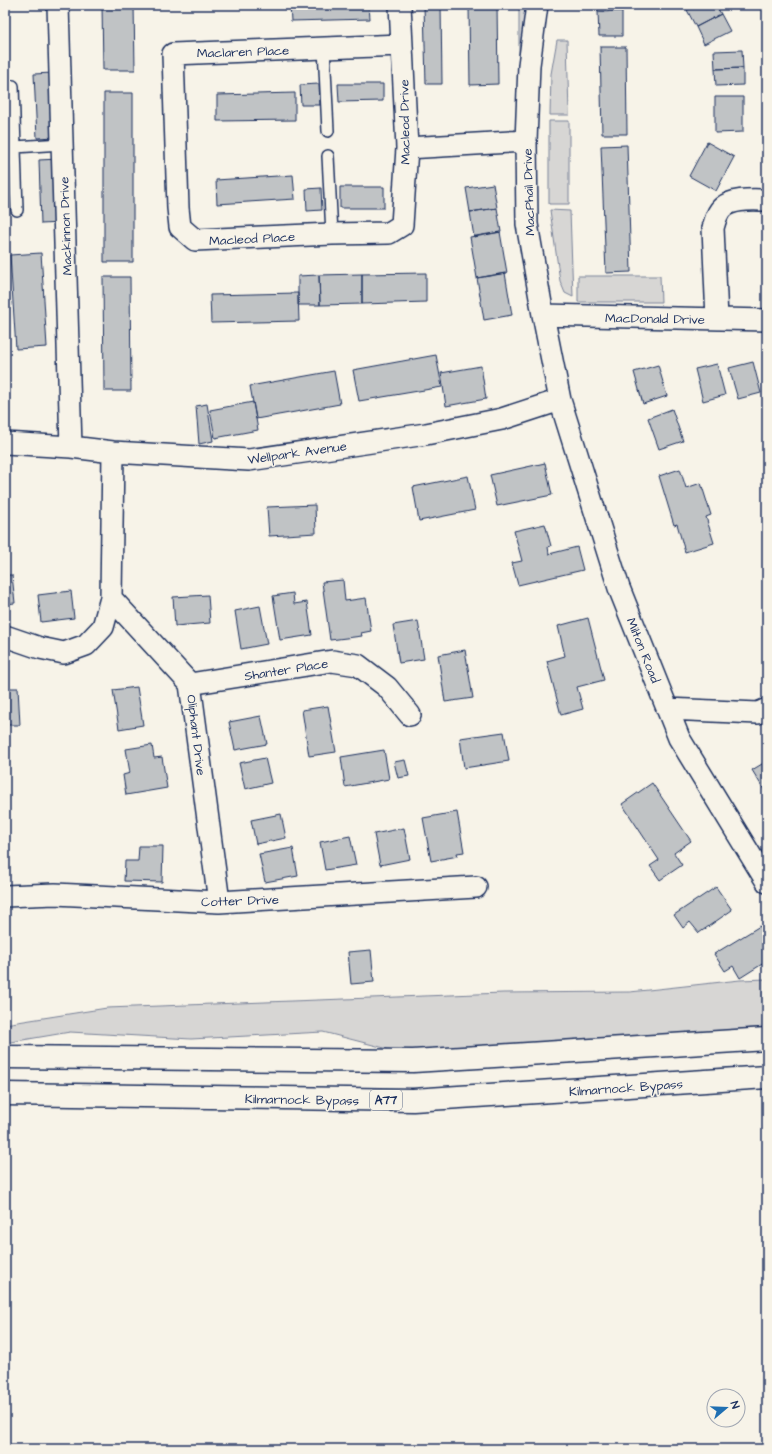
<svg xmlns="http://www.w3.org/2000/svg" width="772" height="1454" font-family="'Architects Daughter',sans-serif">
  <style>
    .green { fill: #d7d6d4; stroke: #798299 }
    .building { fill: #c0c3c5; stroke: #1b2f5e }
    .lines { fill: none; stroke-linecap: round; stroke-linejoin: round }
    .lane-casing { stroke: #1b2f5e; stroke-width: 14 }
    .street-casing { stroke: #1b2f5e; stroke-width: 24 }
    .highway-casing { stroke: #1b2f5e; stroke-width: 25 }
    .lane { stroke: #f7f3e8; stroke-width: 11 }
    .street { stroke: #f7f3e8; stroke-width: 21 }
    .highway { stroke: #f7f3e8; stroke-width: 22 }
    .labels { text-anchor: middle; stroke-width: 3; stroke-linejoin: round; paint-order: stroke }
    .shield { fill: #f7f3e8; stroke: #5d6a87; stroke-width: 1 }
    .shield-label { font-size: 12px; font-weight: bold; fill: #1b2f5e }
    .street-label { font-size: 13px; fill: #1b2f5e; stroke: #f7f3e8 }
  </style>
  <rect width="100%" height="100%" fill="#f7f3e8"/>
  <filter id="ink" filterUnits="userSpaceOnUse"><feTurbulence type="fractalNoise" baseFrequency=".025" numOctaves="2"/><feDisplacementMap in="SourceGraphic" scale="8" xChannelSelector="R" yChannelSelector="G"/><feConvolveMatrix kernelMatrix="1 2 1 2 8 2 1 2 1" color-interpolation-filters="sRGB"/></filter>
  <g filter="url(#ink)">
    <path class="green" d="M 519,5 L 528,5 L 519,59 Z
      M 557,40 L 567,40 L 569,115 L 550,115 L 551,74 Z
      M 549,121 L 569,121 L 569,204 L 549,204 Z
      M 550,210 L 570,211 L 573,297 L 565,293 L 560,281 Z
      M 578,276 L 660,276 L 661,302 L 578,302 Z
      M 767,979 L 767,1027 L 702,1032 L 400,1052 L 323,1032 L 191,1039 L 70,1032 L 5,1043 L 5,1024 L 107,1008 L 503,993 L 630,992 L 740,980 Z"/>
    <path class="building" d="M 102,5 L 134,5 L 135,70 L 103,70 Z
      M 290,5 L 369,5 L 370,19 L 291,21 Z
      M 424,5 L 441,5 L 442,84 L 426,84 Z
      M 469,5 L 497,5 L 498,84 L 470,85 Z
      M 598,5 L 622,5 L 622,11 L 598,12 Z
      M 696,5 L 716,5 L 721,14 L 696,27 L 687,10 Z
      M 622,11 L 622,36 L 599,36 L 598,12 Z
      M 721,14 L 730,31 L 704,44 L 696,27 Z
      M 600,47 L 626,47 L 627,134 L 602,134 Z
      M 742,50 L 743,68 L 715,69 L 714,51 Z
      M 743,68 L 743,85 L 716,86 L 715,69 Z
      M 52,73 L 56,137 L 37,138 L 34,74 Z
      M 319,84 L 320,105 L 301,105 L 300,85 Z
      M 338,84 L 383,84 L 383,101 L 339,102 Z
      M 104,93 L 133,93 L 133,262 L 104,262 Z
      M 295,93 L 295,120 L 217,121 L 217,95 Z
      M 715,97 L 743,97 L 743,132 L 715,133 Z
      M 707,142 L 734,157 L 716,191 L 689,176 Z
      M 627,145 L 631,272 L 606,273 L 601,146 Z
      M 58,159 L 61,223 L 41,224 L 39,160 Z
      M 293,175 L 295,199 L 217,204 L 216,180 Z
      M 493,184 L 497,208 L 470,212 L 466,188 Z
      M 340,187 L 384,187 L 384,208 L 340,208 Z
      M 321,188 L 322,210 L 307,211 L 306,189 Z
      M 5,190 L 7,225 L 5,225 Z
      M 497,208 L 501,232 L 474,237 L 470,212 Z
      M 500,232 L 507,273 L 477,278 L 470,237 Z
      M 41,253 L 47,347 L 16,349 L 10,255 Z
      M 426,273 L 426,302 L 362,304 L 362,274 Z
      M 505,273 L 512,315 L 484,320 L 477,278 Z
      M 362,274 L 362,304 L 320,305 L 319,275 Z
      M 319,275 L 320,305 L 298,305 L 298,276 Z
      M 103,277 L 130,277 L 131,391 L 104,391 Z
      M 298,293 L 299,321 L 211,323 L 210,295 Z
      M 436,355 L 442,387 L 359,401 L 353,370 Z
      M 753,362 L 761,393 L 738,399 L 729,368 Z
      M 717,364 L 725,395 L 703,401 L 695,369 Z
      M 658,365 L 667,396 L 643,404 L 634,372 Z
      M 481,366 L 486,399 L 446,406 L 441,373 Z
      M 334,371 L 340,404 L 256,419 L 250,386 Z
      M 253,402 L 258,430 L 215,438 L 210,410 Z
      M 207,404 L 213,441 L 199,444 L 196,406 Z
      M 672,409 L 683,441 L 659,449 L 648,418 Z
      M 545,463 L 552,495 L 497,506 L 490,475 Z
      M 680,469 L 686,488 L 701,483 L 711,515 L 706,517 L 714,543 L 685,552 L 677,524 L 674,525 L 659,476 Z
      M 468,476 L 475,510 L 419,521 L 413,487 Z
      M 315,505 L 316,533 L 269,536 L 267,507 Z
      M 545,524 L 551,546 L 548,547 L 549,554 L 577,547 L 583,570 L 518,585 L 512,563 L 522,561 L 514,531 Z
      M 5,575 L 12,575 L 15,603 L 5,604 Z
      M 343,580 L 345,601 L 366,598 L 371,631 L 361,633 L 362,636 L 330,640 L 322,582 Z
      M 71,591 L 74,618 L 41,622 L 38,595 Z
      M 293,593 L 294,604 L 307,602 L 312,635 L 280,640 L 273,596 Z
      M 208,595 L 210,623 L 175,626 L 173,597 Z
      M 260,606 L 267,644 L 241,649 L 235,611 Z
      M 588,618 L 604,680 L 577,687 L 583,709 L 561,715 L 547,661 L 565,656 L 558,626 Z
      M 418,621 L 424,659 L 399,663 L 393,625 Z
      M 465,650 L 473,698 L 445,702 L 438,655 Z
      M 137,687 L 143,725 L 119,729 L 113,690 Z
      M 5,688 L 18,688 L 20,725 L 5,725 Z
      M 328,706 L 336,752 L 309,756 L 302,710 Z
      M 261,716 L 267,744 L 235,750 L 229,722 Z
      M 504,732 L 509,761 L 464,768 L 460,738 Z
      M 152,745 L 154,758 L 162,757 L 167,788 L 126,795 L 123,775 L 130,773 L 126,749 Z
      M 384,750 L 389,779 L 345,787 L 341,757 Z
      M 265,758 L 271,783 L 245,789 L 239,763 Z
      M 405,760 L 409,776 L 398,778 L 394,762 Z
      M 767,761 L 767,793 L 766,793 L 752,770 Z
      M 652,783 L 691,841 L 674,853 L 682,865 L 660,880 L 650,866 L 659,860 L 622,804 Z
      M 457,812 L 464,852 L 457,853 L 458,856 L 431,861 L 423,818 Z
      M 281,814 L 286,838 L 256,844 L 251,820 Z
      M 404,828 L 410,859 L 380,865 L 374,834 Z
      M 350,836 L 356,865 L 325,870 L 320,842 Z
      M 139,846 L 163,846 L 162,882 L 124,881 L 125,861 L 138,861 Z
      M 293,848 L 298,876 L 265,882 L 259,854 Z
      M 716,887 L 732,910 L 699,933 L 690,922 L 683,928 L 674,915 Z
      M 760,926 L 767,938 L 767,961 L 740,978 L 733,966 L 725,971 L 714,954 Z
      M 371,950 L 374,982 L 351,984 L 348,952 Z"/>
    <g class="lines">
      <g class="lane-casing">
        <path id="lane" d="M 324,48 L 328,131
          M 13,86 L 17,210
          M 15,147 L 62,144
          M 328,156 L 332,234"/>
      </g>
      <g class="street-casing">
        <path id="street" d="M 58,5 L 71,447
          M 400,5 L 407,148 L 402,225 L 389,233 L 332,234 L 195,240 L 180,227 L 178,208 L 173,54 L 401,45
          M 537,5 L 529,65 L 526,141 L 527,224 L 543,315 L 560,400 L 619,588 L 679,738 L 767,882
          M 407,148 L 526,141
          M 543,315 L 767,320
          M 717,319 L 713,228 C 715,221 717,212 723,207 C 734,198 753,200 767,200
          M 5,443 L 71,447 L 113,452 L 249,460 L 426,434 L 502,419 L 560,400
          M 111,598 L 190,684 L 219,902
          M 5,636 L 40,648 L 64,653 L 86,645 L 103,627 L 111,598 L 113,452
          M 190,684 L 332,661 L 358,665 L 387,687 L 410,715
          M 667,709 L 758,713 L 767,709
          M 5,896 L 55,894 L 219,902 L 476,887"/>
      </g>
      <g class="highway-casing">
        <path id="highway" d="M 5,1057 L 413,1061 L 767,1039
          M 5,1094 L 413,1100 L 767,1077"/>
      </g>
      <use href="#lane" class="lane"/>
      <use href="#street" class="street"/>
      <use href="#highway" class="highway"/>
    </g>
  </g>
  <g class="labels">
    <rect class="shield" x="370" y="1090" width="32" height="20" rx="3"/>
    <g class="shield-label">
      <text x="386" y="1104">A77</text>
    </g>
    <g class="street-label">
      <text transform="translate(243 51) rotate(-2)" y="5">Maclaren Place</text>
      <text transform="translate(404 122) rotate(-91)" y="5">Macleod Drive</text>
      <text transform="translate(528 192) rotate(-92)" y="5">MacPhail Drive</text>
      <text transform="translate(65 226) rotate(-92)" y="5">Mackinnon Drive</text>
      <text transform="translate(252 238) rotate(-3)" y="5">Macleod Place</text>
      <text transform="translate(655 318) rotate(1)" y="5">MacDonald Drive</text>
      <text transform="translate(297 452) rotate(-8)" y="5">Wellpark Avenue</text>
      <text transform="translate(644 650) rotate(68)" y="5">Milton Road</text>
      <text transform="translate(286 669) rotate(-9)" y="5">Shanter Place</text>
      <text transform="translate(197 735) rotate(83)" y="5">Oliphant Drive</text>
      <text transform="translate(240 900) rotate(-2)" y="5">Cotter Drive</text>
      <text transform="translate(626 1087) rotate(-4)" y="5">Kilmarnock Bypass</text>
      <text transform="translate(302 1099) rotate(1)" y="5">Kilmarnock Bypass</text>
    </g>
  </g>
  <rect width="772" height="1454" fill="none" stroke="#f7f3e8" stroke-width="20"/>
  <rect x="10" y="10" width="752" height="1434" fill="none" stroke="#1b2f5e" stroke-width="1.5" filter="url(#ink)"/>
  <g transform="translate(726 1408) rotate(71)"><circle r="19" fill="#f7f3e8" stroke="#9fa5b1"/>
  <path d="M0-3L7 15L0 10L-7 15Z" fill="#1f6fb2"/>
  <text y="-6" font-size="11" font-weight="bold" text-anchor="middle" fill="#1b2f5e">N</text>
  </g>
</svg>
